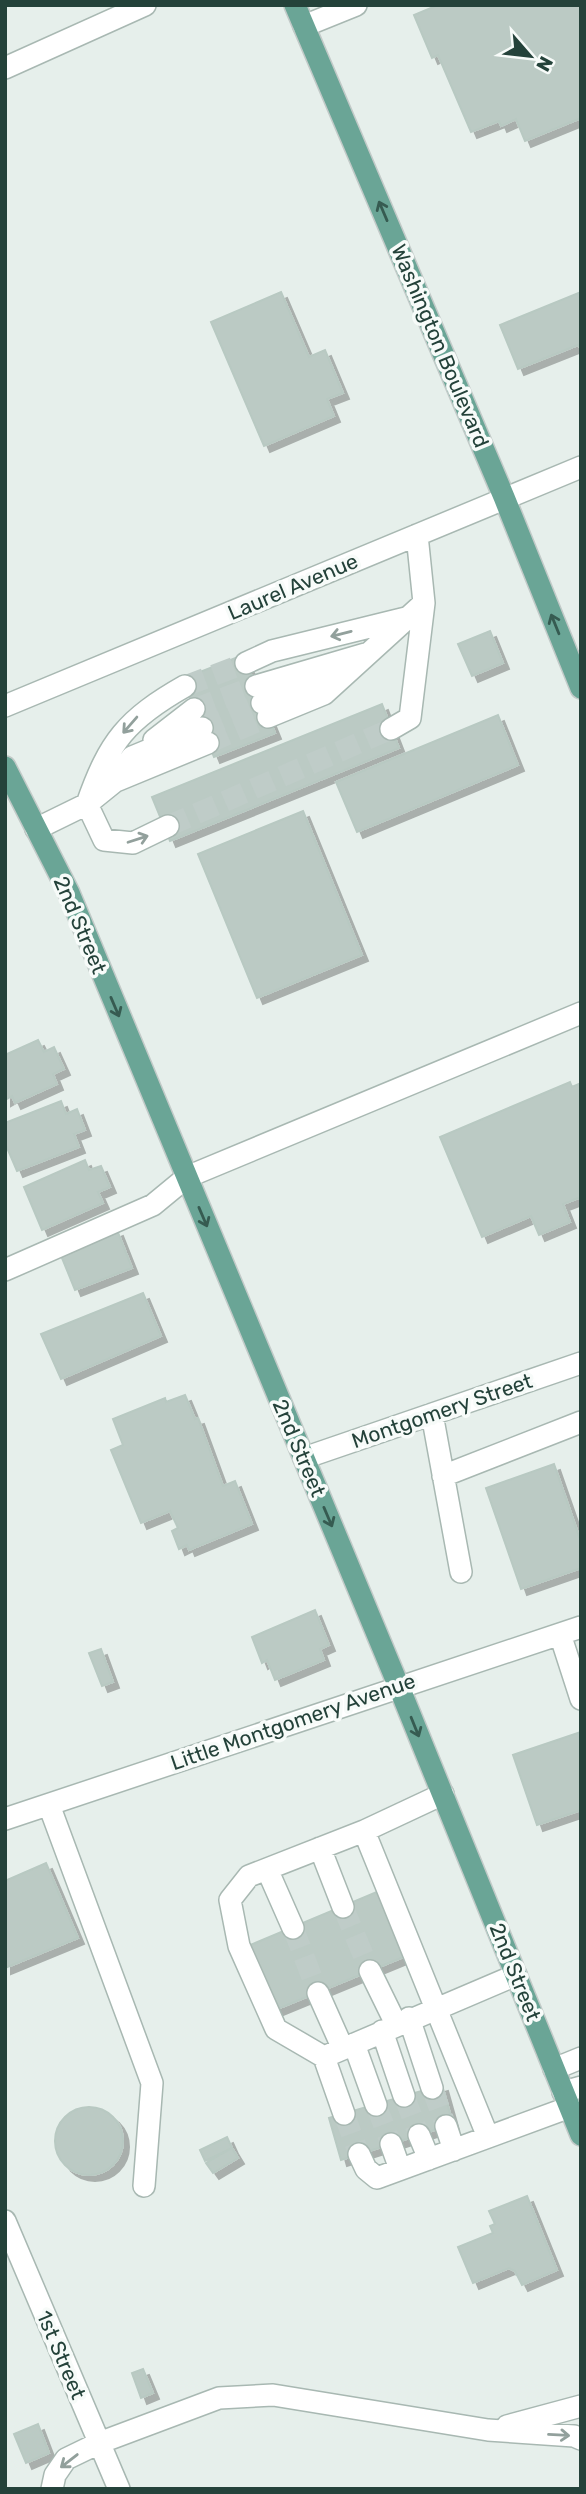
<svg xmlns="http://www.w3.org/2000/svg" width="586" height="2494" font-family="Rubik,sans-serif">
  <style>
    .building { fill: #bbcac4; stroke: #b8c9c2; stroke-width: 2; filter: url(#shadow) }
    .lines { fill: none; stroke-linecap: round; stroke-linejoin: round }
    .minor-tunnel { stroke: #bfccc8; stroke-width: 21; stroke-dasharray: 21 10; stroke-linecap: butt }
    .minor-casing { stroke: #a8b8b2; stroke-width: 24 }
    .major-casing { stroke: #c2cac8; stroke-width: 24 }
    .minor { stroke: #fff; stroke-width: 21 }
    .major { stroke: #6aa596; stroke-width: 21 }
    .oneway { stroke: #365b51 }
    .oneway2 { stroke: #92a09c }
    .labels { text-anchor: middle; stroke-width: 7; stroke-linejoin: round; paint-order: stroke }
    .street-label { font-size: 21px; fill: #24423a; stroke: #f7fbf9 }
  </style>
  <defs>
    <filter id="shadow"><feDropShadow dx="6" dy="6" stdDeviation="0" flood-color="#0004"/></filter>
  </defs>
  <rect width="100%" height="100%" fill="#e6efeb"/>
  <path class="building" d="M 438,5 L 581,5 L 581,118 L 525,141 L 516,119 L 501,126 L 499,121 L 471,132 L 438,55 L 432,58 L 414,15 Z
    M 281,292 L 309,357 L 325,350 L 343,393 L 327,399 L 334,416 L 264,446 L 211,322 Z
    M 581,292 L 581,349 L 578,345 L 518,369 L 500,325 Z
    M 490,631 L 503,663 L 472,676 L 458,644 Z
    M 243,655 L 275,733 L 214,757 L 182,679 Z
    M 382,704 L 399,748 L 170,841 L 152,797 Z
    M 498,715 L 518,765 L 357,832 L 336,782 Z
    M 303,811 L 362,955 L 257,998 L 198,854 Z
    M 38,1040 L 44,1052 L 54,1047 L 64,1069 L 53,1074 L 57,1084 L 15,1103 L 12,1096 L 5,1100 L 5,1055 Z
    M 570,1082 L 572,1087 L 581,1083 L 581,1197 L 563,1204 L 570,1222 L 539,1235 L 531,1216 L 482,1237 L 440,1137 Z
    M 61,1101 L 66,1114 L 77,1109 L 85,1130 L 74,1134 L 79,1147 L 17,1171 L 5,1143 L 5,1123 Z
    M 85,1160 L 89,1170 L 101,1166 L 110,1187 L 98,1192 L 103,1203 L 42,1230 L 24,1187 Z
    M 117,1230 L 132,1268 L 75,1290 L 60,1253 Z
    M 143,1293 L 161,1336 L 61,1379 L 41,1334 Z
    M 185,1395 L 195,1419 L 198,1418 L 223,1486 L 235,1481 L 252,1524 L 189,1550 L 187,1545 L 179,1549 L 172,1531 L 178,1528 L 170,1511 L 141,1523 L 111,1450 L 123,1445 L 113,1419 L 165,1398 L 166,1402 Z
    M 554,1464 L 581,1542 L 581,1568 L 521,1589 L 486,1488 Z
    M 315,1610 L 329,1645 L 320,1649 L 324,1660 L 275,1680 L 267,1660 L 262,1663 L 252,1637 Z
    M 101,1649 L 113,1682 L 102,1686 L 89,1653 Z
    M 581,1732 L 581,1810 L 537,1825 L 513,1755 Z
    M 46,1863 L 78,1938 L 5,1968 L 5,1881 Z
    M 379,1891 L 406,1956 L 275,2010 L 248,1946 Z
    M 442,2085 L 453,2124 L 341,2160 L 329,2118 Z
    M55 2141a34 34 0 1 1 68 0a34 34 0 1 1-68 0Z
    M 227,2137 L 232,2148 L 205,2161 L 200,2150 Z
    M 232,2148 L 238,2158 L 213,2173 L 206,2163 Z
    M 527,2196 L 557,2270 L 522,2285 L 515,2271 L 509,2268 L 473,2283 L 458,2247 L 493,2233 L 490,2226 L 495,2224 L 489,2211 Z
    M 143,2369 L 153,2393 L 141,2398 L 132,2373 Z
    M 38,2424 L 49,2453 L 26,2463 L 14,2434 Z"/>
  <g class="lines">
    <path class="minor-tunnel" d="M 185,686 L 246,663
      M 194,709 L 256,686
      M 202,728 L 262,703
      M 208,743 L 268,717
      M 168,826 L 391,729
      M 343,1907 L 370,1971
      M 293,1928 L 318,1993
      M 432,2088 L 446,2126
      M 404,2096 L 419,2135
      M 376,2105 L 391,2144
      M 344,2114 L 359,2154"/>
    <g class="minor-casing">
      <path id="minor" d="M 304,26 L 356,5
        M 5,68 L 145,5
        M 246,663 L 272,651 L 406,618
        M 256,686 L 365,654
        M 262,703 L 319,679
        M 5,706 L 581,467
        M 268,717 L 324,694 L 424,603 L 417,535
        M 391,729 L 410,718 L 424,603
        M 154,740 L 194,709
        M 116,781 L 208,743
        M 168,826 L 133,843 L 104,840 L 87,804 L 113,783 L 132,757 L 202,728
        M 36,829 L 87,804 C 109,741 127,719 185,686
        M 5,1270 L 153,1205 L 187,1177 L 581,1013
        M 432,1414 L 461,1572
        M 304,1458 L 581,1363
        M 443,1476 L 581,1422
        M 560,1634 L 581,1699
        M 443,1794 L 364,1831 L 249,1876 L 230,1900 L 239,1946 L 276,2029 L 324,2057 L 516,1975
        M 49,1805 L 152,2083 L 144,2186
        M 5,1819 L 581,1627
        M 364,1831 L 488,2137
        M 320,1848 L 343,1907
        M 267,1869 L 293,1928
        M 370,1971 L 396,2024
        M 318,1993 L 343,2049
        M 409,2018 L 432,2088
        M 382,2031 L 404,2096
        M 354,2044 L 376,2105
        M 324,2057 L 344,2114
        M 554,2069 L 581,2058
        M 563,2092 L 581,2087
        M 446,2126 L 454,2150
        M 419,2135 L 429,2159
        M 391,2144 L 400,2169
        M 359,2154 L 366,2169 L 377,2178 L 570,2107
        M 5,2221 L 119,2489
        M 507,2426 L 581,2406
        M 52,2489 L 55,2475 L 66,2459 L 99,2443 L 219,2398 L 273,2395 L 488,2430 L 574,2436 L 581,2439"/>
    </g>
    <g class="major-casing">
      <path id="major" d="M 295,5 L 504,497 L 581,688
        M 5,767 L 69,893 L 399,1687 L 581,2135"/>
    </g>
    <use href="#minor" class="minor"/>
    <use href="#major" class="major"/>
  </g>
  <defs><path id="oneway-shaft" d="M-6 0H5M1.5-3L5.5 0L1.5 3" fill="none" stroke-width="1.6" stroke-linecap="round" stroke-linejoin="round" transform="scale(1.75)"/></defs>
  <g class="oneway">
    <use href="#oneway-shaft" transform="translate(383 211) rotate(-113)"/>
    <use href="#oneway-shaft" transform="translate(555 624) rotate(-112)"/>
    <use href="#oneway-shaft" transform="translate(115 1007) rotate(67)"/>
    <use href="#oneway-shaft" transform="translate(203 1217) rotate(67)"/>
    <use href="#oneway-shaft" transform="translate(328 1517) rotate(67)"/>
    <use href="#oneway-shaft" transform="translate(415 1727) rotate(68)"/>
  </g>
  <g class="oneway2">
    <use href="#oneway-shaft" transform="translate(341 634) rotate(166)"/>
    <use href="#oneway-shaft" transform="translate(130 725) rotate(131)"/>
    <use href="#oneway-shaft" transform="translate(138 839) rotate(-18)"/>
    <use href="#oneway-shaft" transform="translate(559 2435) rotate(3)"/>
    <use href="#oneway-shaft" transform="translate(69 2461) rotate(142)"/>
  </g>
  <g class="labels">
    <g class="street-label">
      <text transform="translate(440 346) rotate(67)" y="7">Washington Boulevard</text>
      <text transform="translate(293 587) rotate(-23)" y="7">Laurel Avenue</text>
      <text transform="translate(80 925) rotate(67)" y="7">2nd Street</text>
      <text transform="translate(442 1411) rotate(-19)" y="7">Montgomery Street</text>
      <text transform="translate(299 1448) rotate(67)" y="7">2nd Street</text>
      <text transform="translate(293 1722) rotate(-19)" y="7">Little Montgomery Avenue</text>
      <text transform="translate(515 1972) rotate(68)" y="7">2nd Street</text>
      <text transform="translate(61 2355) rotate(67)" y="7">1st Street</text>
    </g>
  </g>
  <rect width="586" height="2494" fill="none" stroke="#24423a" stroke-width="14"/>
  <g transform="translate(530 56) rotate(118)" stroke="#f7fbf9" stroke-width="5" paint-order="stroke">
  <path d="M0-5L12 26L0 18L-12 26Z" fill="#24423a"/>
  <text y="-10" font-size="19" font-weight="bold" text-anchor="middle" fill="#24423a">N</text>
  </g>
</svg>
